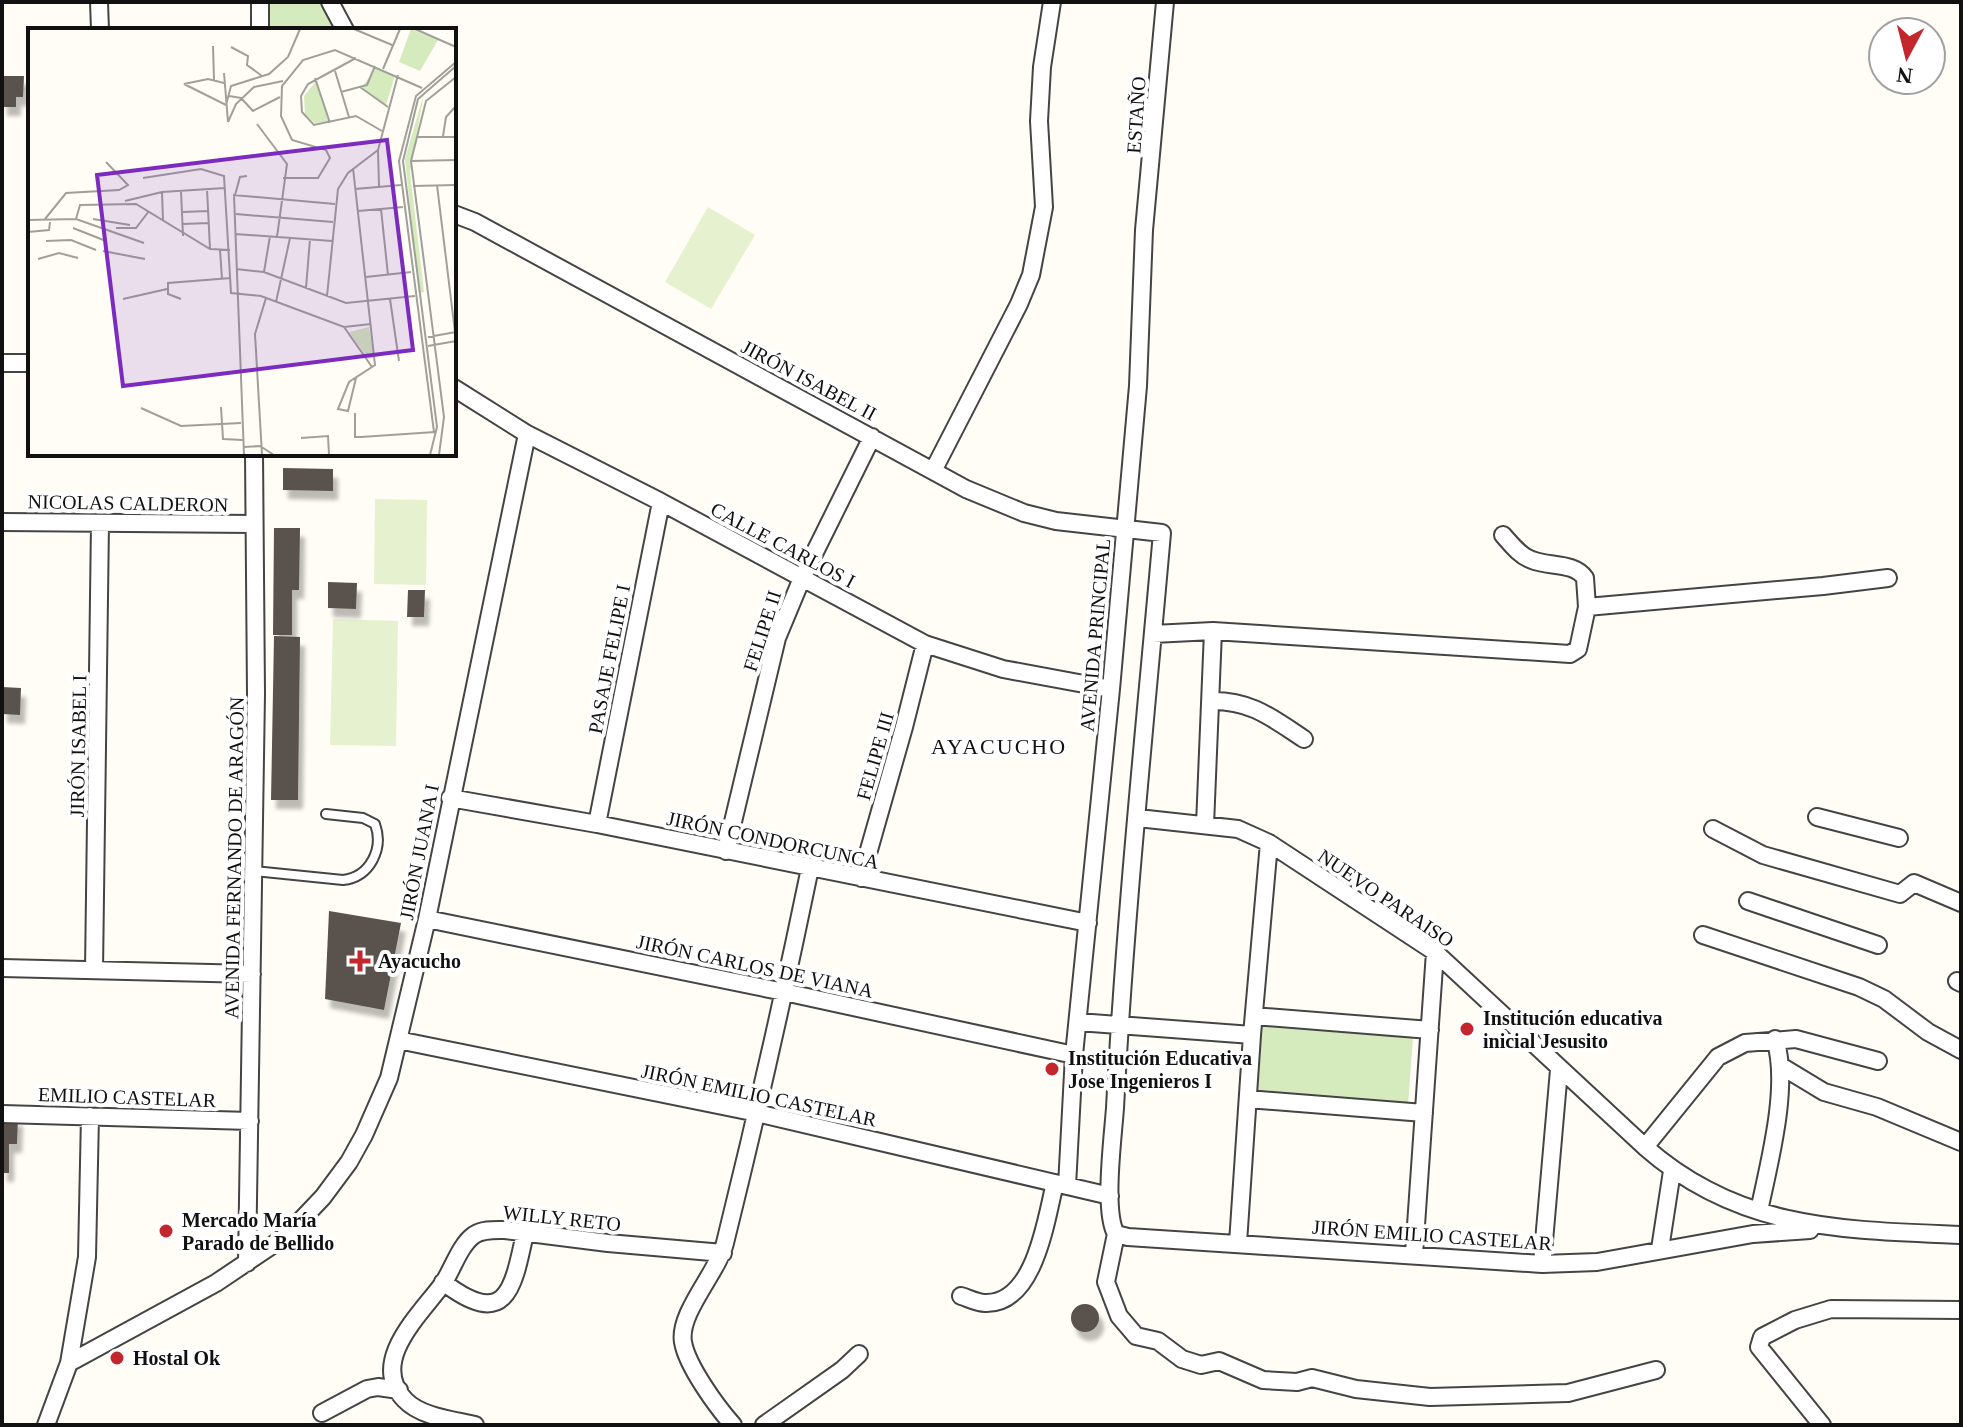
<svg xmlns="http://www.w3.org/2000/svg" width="1963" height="1427" font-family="Georgia,serif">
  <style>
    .green { fill: #d5ebbd }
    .pitch { fill: #e6f2cf }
    .building { fill: #5a524d; filter: url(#shadow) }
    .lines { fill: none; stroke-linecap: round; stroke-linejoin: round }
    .lane-casing { stroke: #444; stroke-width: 12 }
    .street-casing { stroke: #444; stroke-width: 20 }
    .lane { stroke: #fff; stroke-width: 8 }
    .street { stroke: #fff; stroke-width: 16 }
    .poi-dot { fill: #c4262e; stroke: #fff; stroke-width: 3 }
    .labels { text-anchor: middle; stroke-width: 8; stroke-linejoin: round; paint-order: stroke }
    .street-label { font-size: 20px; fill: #111; stroke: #fff }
    .poi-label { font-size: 20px; font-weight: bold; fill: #111; stroke: #fff; text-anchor: start }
    .neighbourhood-label { font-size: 22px; letter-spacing: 2px; fill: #111; stroke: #fff }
    .inset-road { fill: none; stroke: #a09f9a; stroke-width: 2 }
    .view { fill: #7b2cbf; fill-opacity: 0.15; stroke: #7b2cbf; stroke-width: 4 }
    .inset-edge { fill: none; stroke: #111; stroke-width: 4 }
  </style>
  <defs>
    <filter id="shadow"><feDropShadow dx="5" dy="9" stdDeviation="2" flood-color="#0004"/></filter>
  </defs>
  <rect width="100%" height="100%" fill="#fffdf5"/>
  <path class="green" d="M 262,2 L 320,2 L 335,30 L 263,30 Z
    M 1259,1025 L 1413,1037 L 1408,1105 L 1251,1090 Z"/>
  <path class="pitch" d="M 708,207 L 755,235 L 711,309 L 665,282 Z
    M 375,499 L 427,500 L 426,585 L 374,584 Z
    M 333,619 L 398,621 L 396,746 L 330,745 Z"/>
  <path class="building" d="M 2,76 L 24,76 L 23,97 L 16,97 L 16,107 L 2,107 Z
    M 283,468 L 333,469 L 333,491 L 283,490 Z
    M 274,528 L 300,528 L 299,590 L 292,590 L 292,635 L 273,635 Z
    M 328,582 L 357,583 L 356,609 L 328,608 Z
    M 408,590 L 425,590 L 424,617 L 407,617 Z
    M 274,636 L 300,637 L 298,800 L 271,800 Z
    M 2,687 L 21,688 L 20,715 L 2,714 Z
    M 329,911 L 401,923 L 384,1010 L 325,999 Z
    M 2,1117 L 18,1117 L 17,1144 L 9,1144 L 9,1173 L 2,1173 Z
    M1071 1318a14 14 0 1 1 28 0a14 14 0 1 1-28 0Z"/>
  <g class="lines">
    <g class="lane-casing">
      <path id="lane" d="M 254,871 L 343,880 C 370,877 384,849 375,824 L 363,818 L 326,814"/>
    </g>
    <g class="street-casing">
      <path id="street" d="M 99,2 L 100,30
        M 330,2 L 345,30
        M 260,30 L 260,2
        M 454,214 L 475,222 L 966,489 L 1024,513 L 1056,521 L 1162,533 C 1145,725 1125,916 1115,1108 C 1113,1137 1103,1211 1116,1234
        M 2,363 L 30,363
        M 454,388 L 527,434 L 661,502 L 925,644 L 1003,669 L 1111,689
        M 933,471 L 1019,304 L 1031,275 L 1044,207 L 1039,121 L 1042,67 L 1052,2
        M 2,522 L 254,524
        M 1587,607 L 1823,586 L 1888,578
        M 1153,634 L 1213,631 L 1570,654 L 1578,649 L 1587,607 L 1585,578 C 1574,562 1549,567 1532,560 C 1520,556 1511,544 1503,535
        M 1210,701 C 1251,700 1272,718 1304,739
        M 450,798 L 597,824 L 1088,923
        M 1817,817 L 1899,838
        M 1138,818 L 1238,829 L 1269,843 L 1435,952 L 1645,1147 C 1739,1230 1842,1230 1961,1235
        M 597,824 L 661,502
        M 1205,825 L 1213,631
        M 1713,829 L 1763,855 L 1900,894 L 1914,883 L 1961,903
        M 726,851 L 777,638 L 802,578 L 872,437
        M 861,878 L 904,727 L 925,644
        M 1748,901 L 1878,945
        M 427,919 L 784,992 L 1074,1055
        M 1703,935 L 1859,987 L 1884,999 L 1928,1032 L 1961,1050
        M 2,968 L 252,974
        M 94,970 L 100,523
        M 1957,981 L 1961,983
        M 1254,1016 L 1430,1030
        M 1078,1022 L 1252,1035
        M 398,1040 L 757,1113 L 1110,1196
        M 1781,1066 L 1824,1092 L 1877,1107 L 1961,1142
        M 1248,1099 L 1424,1113
        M 2,1114 L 250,1121
        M 1645,1147 L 1718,1057 L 1745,1043 L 1796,1039 L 1878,1061
        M 1067,1186 L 1074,1055 L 1111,689 L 1138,386 L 1144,230 L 1165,2
        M 1759,1211 C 1769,1163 1790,1086 1775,1039
        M 1116,1234 L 1128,1237 L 1542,1264 L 1597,1262 L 1753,1234 L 1810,1230
        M 1116,1234 L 1106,1282 L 1119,1316 L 1136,1336 L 1158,1341 L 1182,1359 L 1201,1365 L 1219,1361 L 1263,1380 L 1297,1382 L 1312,1378 L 1356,1389 L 1430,1397 L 1568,1393 L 1656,1370
        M 1238,1243 L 1252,1035 L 1269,843
        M 1660,1249 L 1672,1171
        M 1414,1254 L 1435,952
        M 247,1263 L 256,694 L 254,454
        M 1542,1264 L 1559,1070
        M 443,1282 C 506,1330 513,1290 525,1233
        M 961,1296 C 968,1298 977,1303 985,1303 C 1035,1305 1046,1219 1055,1183
        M 69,1363 L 216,1283 L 286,1236 L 323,1197 L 349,1162 L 364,1135 L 389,1078 L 427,919 L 527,434
        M 322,1413 L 367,1389 L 378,1387 L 399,1390
        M 46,1425 L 69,1363 L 87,1257 L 90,1116
        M 475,1425 C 454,1420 421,1417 405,1400 C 367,1361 423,1312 444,1282 C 453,1268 460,1245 474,1235 C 483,1229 495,1230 505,1230 L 608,1243 L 723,1253
        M 733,1425 C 717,1407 687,1366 683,1342 C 678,1313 718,1272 725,1243 C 756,1118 784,994 810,868
        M 764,1425 L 842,1370 L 859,1354
        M 1822,1425 L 1759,1347 L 1762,1337 L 1795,1320 L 1831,1309 L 1961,1310"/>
    </g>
    <use href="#lane" class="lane"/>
    <use href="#street" class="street"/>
  </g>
  <g class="poi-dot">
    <path d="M356 949h8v8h8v8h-8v8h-8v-8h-8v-8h8z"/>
    <circle cx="1467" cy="1029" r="8"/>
    <circle cx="1052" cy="1069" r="8"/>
    <circle cx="166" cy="1231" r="8"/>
    <circle cx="117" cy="1358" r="8"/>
  </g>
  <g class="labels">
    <g class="street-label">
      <text transform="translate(1136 115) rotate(-86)" y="7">ESTAÑO</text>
      <text transform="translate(809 380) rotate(28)" y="7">JIRÓN ISABEL II</text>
      <text transform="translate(128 503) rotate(1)" y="7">NICOLAS CALDERON</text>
      <text transform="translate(783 545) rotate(28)" y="7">CALLE CARLOS I</text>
      <text transform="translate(762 631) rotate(-72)" y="7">FELIPE II</text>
      <text transform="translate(1095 635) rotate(-85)" y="7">AVENIDA PRINCIPAL</text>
      <text transform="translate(609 659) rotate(-79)" y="7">PASAJE FELIPE I</text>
      <text transform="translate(78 746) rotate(-89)" y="7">JIRÓN ISABEL I</text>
      <text transform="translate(875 756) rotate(-74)" y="7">FELIPE III</text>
      <text transform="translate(773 840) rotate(12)" y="7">JIRÓN CONDORCUNCA</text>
      <text transform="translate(419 852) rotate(-79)" y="7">JIRÓN JUANA I</text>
      <text transform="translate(234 858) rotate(-89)" y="7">AVENIDA FERNANDO DE ARAGÓN</text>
      <text transform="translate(1386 898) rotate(34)" y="7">NUEVO PARAISO</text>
      <text transform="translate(755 966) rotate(12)" y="7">JIRÓN CARLOS DE VIANA</text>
      <text transform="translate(759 1095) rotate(12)" y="7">JIRÓN EMILIO CASTELAR</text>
      <text transform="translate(127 1097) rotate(2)" y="7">EMILIO CASTELAR</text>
      <text transform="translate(562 1218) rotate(6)" y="7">WILLY RETO</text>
      <text transform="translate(1432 1235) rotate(4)" y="7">JIRÓN EMILIO CASTELAR</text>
    </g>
    <g class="poi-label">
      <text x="378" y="968">Ayacucho</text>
      <text x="1483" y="1025">Institución educativa<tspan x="1483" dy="23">inicial Jesusito</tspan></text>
      <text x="1068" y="1065">Institución Educativa<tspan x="1068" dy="23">Jose Ingenieros I</tspan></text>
      <text x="182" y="1227">Mercado María<tspan x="182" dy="23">Parado de Bellido</tspan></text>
      <text x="133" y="1365">Hostal Ok</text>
    </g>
    <g class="neighbourhood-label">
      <text x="999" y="754">AYACUCHO</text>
    </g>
  </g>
  <g transform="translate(28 28)">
    <rect width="428" height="428" fill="#fffdf5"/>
    <path d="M 383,1 L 410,12 L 392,43 L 371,34 ZM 348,40 L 367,48 L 358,77 L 334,59 ZM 288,53 L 301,94 L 287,95 L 277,86 L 276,68 ZM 396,65 L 382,144 L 396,264 L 391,265 L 377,131 ZM 341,299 L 346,330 L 340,331 L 321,304 Z" fill="#d5ebbd"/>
    <path class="inset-road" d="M 326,1 L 364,17M 387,1 L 428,19M 185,18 L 186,52M 203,19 L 220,28 L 219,37 L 234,48M 328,30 L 280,56 L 273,68 L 274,84 L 286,97 L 328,88 L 354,103M 355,41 L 372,1M 307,43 L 321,89M 196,45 L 200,94M 287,50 L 302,95M 156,56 L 198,77 L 203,58 L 241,46 L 260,29 L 272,1M 156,56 L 180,51 L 196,55M 332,59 L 360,79M 313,64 L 339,57 L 347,38M 201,68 L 213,70 L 225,83 L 252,69M 200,94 L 208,76 L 226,59 L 255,53M 229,96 L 259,136 L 249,209M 415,108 L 418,89 L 428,78M 390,109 L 428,109M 383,133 L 428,132M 325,140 L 347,337 L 321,354 L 310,381 L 320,383 L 328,350M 115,150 L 173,141 L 196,148 L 203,265 L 233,268 L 316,299 L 343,296M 255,150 L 290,150 L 302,130 L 298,122 L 264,112 L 253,88 L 254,58 L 275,32 L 307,22 L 394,60M 409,157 L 427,304M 385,158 L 428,157M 351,159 L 350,122 L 370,47M 179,161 L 182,221M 327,161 L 373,157M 153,163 L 155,208M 134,164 L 135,193M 205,167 L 307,176M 206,167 L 216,427M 207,167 L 212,149 L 219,148M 97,173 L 134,164 L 197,160M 353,181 L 360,247M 330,183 L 375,179M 155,184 L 180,183M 208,186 L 305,194M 17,191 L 38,165 L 91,162 L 100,157 L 78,134M 48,191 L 52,177 L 108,176 L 182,221 L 202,222M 65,191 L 102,197M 0,192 L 48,191 L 116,215M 155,196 L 181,195M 45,200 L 78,213M 88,200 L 108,200 L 121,183M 0,204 L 21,202 L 22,194M 207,206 L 304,213M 18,213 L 43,212 L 68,222M 192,222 L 194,251M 75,223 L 117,231M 10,231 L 31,225 L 50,230M 208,241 L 236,244 L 318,275 L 387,268M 236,244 L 242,208M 338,249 L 383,244M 278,260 L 282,211M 299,268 L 310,161 L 320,145 L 350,122M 95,271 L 139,261M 153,271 L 140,266 L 140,255 L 203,250M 362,271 L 371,333M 248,274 L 262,210M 316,299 L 344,339M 400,309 L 428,304M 400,318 L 428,313M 193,379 L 195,411 L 215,412M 113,380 L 153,398 L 213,395M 327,385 L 327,409 L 333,409M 406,404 L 371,133 L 388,68 L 428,34M 333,409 L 407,404M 273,410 L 300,408 L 301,427M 216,419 L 232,418 L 246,427M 234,427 L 227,306 L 238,270M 402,427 L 409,399 L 375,133 L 390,71 L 428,38M 411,427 L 416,389 L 383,133 L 398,73 L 428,49"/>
    <path class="view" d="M 359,112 L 385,322 L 95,358 L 69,147 Z"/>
    <rect width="428" height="428" class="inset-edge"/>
  </g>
  <rect width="1963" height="1427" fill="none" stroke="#111111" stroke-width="8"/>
  <g transform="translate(1907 56) rotate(187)"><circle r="38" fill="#ffffff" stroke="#a0a0a0" stroke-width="2"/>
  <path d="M0-6L14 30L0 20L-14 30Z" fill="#c4262e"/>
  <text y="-12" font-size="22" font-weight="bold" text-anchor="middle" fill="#111111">N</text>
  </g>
</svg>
